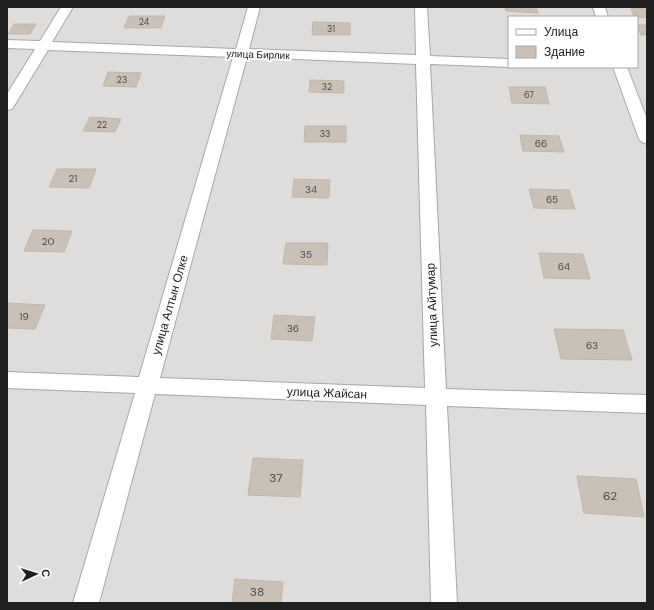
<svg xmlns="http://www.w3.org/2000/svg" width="654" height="610" font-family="'DM Sans',sans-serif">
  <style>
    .residential { fill: #dedddc; fill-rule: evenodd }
    .building { fill: #c9c1b8; stroke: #c4b6a7 }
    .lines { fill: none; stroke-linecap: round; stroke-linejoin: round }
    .street-casing { stroke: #a7a7a7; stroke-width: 2 }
    .street { fill: #fff; fill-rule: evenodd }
    .labels { text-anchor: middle; stroke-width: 4; stroke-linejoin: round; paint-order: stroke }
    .far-number-label { font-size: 9px; fill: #4a4846 }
    .far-street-label { font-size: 10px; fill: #202020; stroke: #fff }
    .number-label { font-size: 10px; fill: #4a4846 }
    .street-label { font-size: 12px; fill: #202020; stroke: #fff }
    .near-number-label { font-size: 12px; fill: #4a4846 }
  </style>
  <rect width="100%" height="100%" fill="#f1eee5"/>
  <path class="residential" d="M 7,7 L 647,7 L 647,603 L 7,603 ZM 509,17 L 637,17 L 637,67 L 509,67 Z"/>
  <path class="building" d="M 505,7 L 536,7 L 538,13 L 506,11 Z
    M 631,8 L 647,9 L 647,18 L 634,17 Z
    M 129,16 L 165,16 L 161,28 L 124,28 Z
    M 313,22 L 350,23 L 350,35 L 312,35 Z
    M 14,24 L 36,24 L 30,34 L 8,34 Z
    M 637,25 L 647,25 L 647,35 L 641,35 Z
    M 108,72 L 141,73 L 136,87 L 103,86 Z
    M 310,80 L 344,81 L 344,93 L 309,92 Z
    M 509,87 L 545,87 L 549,104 L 512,103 Z
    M 90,117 L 121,119 L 115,132 L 83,131 Z
    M 305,126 L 346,126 L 346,142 L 304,142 Z
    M 520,135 L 559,136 L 564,152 L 523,151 Z
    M 57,169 L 96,169 L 89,188 L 49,187 Z
    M 294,179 L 330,180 L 329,198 L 292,197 Z
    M 529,189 L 569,190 L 575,209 L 534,208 Z
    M 33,230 L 72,231 L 64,252 L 24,251 Z
    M 286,243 L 328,243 L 327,265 L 283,264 Z
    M 539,253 L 583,254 L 590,279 L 544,278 Z
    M 7,303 L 45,305 L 35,329 L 7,328 Z
    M 274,315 L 315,317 L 312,341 L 271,339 Z
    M 554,329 L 623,330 L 632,360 L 561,359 Z
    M 253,458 L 303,460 L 300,497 L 248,495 Z
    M 577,476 L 636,479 L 644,517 L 584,513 Z
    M 235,579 L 283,582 L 281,603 L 232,603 Z"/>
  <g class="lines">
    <g class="street-casing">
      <path id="street" d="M 61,7 L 73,7 L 52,42 L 236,49 L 248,7 L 260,7 L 249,49 L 416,55 L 415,7 L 427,7 L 430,56 L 509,59 L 509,67 L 430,64 L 446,389 L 647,395 L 647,413 L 447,406 L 457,603 L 431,603 L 426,405 L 155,394 L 99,603 L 73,603 L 135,393 L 7,388 L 7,372 L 139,377 L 233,57 L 48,50 L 14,106 L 12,109 L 7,110 L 7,94 L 35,49 L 7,48 L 7,40 L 40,41 ZM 247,57 L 416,64 L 425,388 L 160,378 Z
        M 593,7 L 605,7 L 608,17 L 596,17 Z
        M 613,67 L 627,67 L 647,119 L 647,144 L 642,142 L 639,139 Z"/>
    </g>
    <use href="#street" class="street"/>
  </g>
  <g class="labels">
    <g class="far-number-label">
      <text x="144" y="25">24</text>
      <text x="331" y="32">31</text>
      <text x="122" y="83">23</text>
      <text x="327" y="90">32</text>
      <text x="529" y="98">67</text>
      <text x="102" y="128">22</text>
      <text x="325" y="137">33</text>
    </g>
    <g class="far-street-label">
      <text transform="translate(258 54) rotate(2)" y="4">улица Бирлик</text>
    </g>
    <g class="number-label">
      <text x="541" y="147">66</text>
      <text x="73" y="182">21</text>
      <text x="311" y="193">34</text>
      <text x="552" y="203">65</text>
      <text x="48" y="245">20</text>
      <text x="306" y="258">35</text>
      <text x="564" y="270">64</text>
      <text x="24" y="320">19</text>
      <text x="293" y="332">36</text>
      <text x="592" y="349">63</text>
    </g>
    <g class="street-label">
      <text transform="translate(170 305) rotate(-74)" y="4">улица Алтын Олке</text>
      <text transform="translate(432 305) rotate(-92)" y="4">улица Айтумар</text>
      <text transform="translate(327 393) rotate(2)" y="4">улица Жайсан</text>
    </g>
    <g class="near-number-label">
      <text x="276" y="482">37</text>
      <text x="610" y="500">62</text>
      <text x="257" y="596">38</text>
    </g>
  </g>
  <rect width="654" height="610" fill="none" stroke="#202020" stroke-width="16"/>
  <rect x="508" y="16" width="130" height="52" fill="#ffffff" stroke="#a6a6a6"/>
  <rect x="516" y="29" width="20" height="6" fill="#ffffff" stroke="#a6a6a6"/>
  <text x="544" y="36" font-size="12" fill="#202020">Улица</text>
  <rect x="516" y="46" width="20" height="12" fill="#c9c1b8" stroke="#a6a6a6"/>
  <text x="544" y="56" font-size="12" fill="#202020">Здание</text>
  <g transform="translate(36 574) rotate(86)" stroke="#ffffff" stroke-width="3" paint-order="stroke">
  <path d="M0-3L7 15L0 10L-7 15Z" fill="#202020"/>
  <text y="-6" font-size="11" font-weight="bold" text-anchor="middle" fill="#202020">С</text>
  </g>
</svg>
